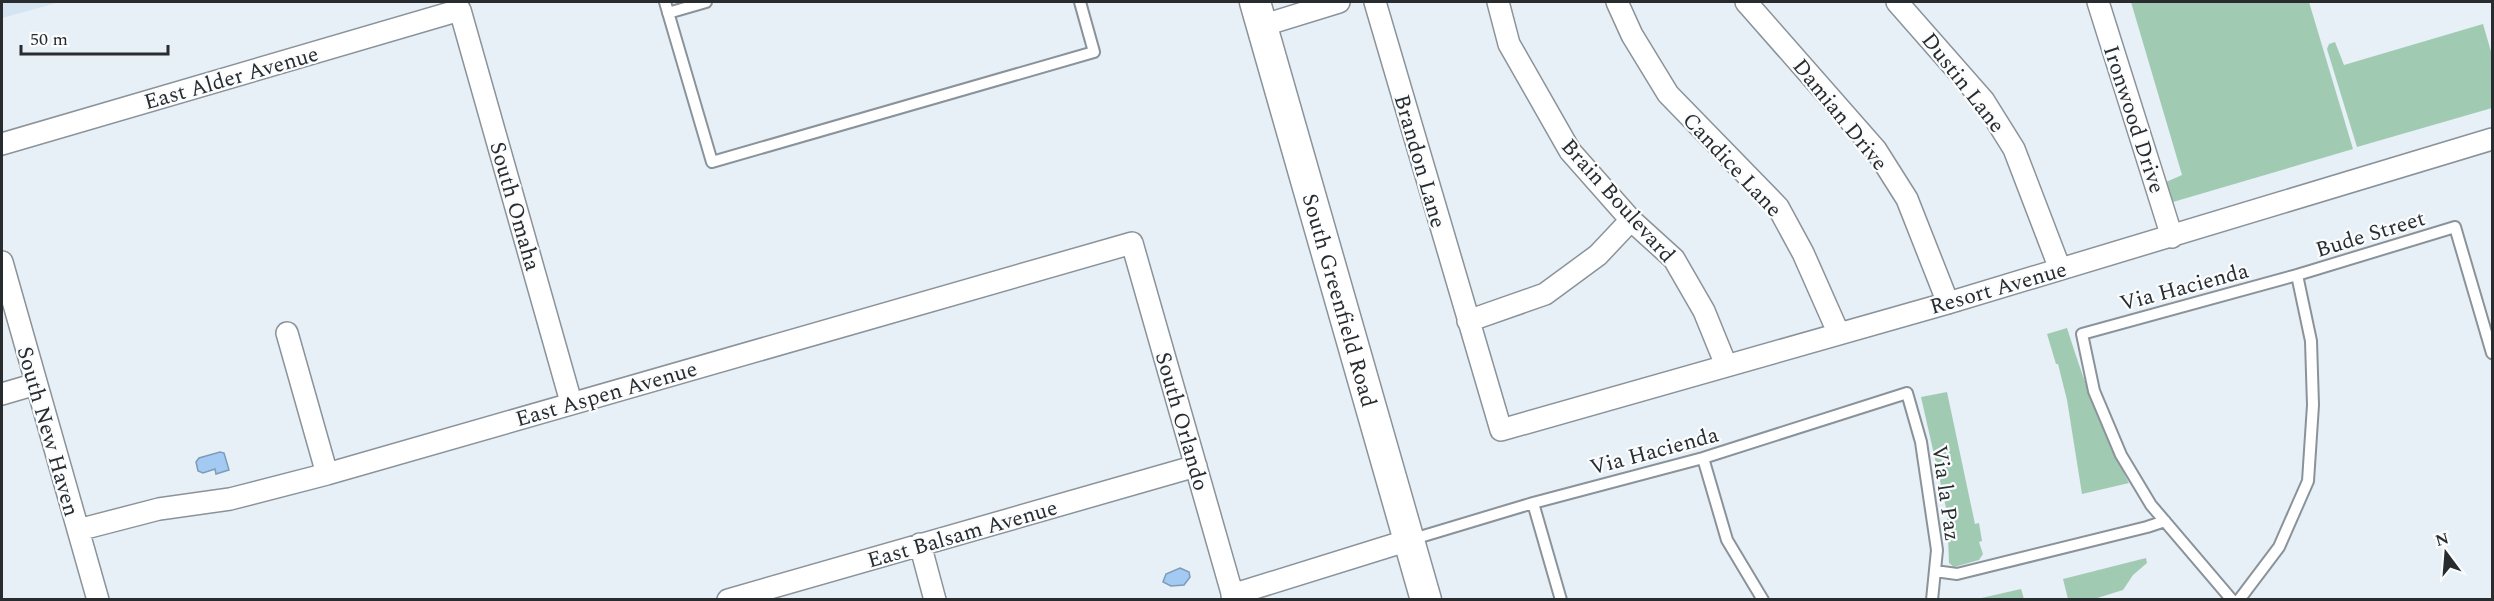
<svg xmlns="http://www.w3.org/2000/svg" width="2494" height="601" font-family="Spectral,serif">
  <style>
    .built { fill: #d5e4f1 }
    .green { fill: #a0cbb2 }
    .water { fill: #a3caf3; stroke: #7e9bb8; stroke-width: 1.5 }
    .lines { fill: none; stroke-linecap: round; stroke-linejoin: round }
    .service-casing { stroke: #8b939a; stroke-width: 14 }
    .minor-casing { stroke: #8b939a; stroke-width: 24 }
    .secondary-casing { stroke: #8b939a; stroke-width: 33 }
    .service { stroke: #fff; stroke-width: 10 }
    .minor { stroke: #fff; stroke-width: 21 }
    .secondary { stroke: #fff; stroke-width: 30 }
    .labels { text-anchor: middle; stroke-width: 4.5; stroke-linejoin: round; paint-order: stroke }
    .street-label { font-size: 22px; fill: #292c2f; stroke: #fafcfd }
  </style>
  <rect width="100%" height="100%" fill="#e7eff7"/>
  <path class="built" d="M 2,2 L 60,2 L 2,18 Z"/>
  <path class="green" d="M 2131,2 L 2309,2 L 2353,149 L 2173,202 L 2166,182 L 2182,175 Z
    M 2483,24 L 2492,55 L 2492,108 L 2357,147 L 2327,49 L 2329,44 L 2335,42 L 2344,65 Z
    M 2067,328 C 2084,382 2102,432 2129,483 L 2082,494 L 2067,400 L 2058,364 L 2056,364 L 2047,334 Z
    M 1947,392 L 1975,524 L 1979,523 L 1982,541 L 1979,542 L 1983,554 L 1979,560 L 1954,567 L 1949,563 L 1947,512 L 1921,397 Z
    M 2146,558 L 2147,563 L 2133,575 L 2123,590 L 2094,599 L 2068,599 L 2063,579 Z
    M 2021,589 L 2024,599 L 1977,599 Z"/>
  <path class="water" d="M 220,452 L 224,453 L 229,470 L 216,474 L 215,469 L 203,473 L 198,471 L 196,462 L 199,458 Z
    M 1180,568 L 1189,572 L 1190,577 L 1184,585 L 1171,586 L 1163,582 L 1166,574 Z"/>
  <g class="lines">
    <g class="service-casing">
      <path id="service" d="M 665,2 L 712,162 L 1094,52 L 1080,2
        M 668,13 L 706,2
        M 1703,458 L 1727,540 L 1763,600
        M 1533,503 L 1561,600
        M 1410,540 L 1533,503 L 1703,458 L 1907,393 L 1921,442 L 1937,550 L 1932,600
        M 1935,571 L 1957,574 L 2147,527 L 2165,521
        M 2232,600 L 2151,505 L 2121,455 L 2094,391 L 2082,334 L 2297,275 L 2455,227 L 2492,353
        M 2239,600 L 2279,547 L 2308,481 L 2313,405 L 2311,341 L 2297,275"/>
    </g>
    <g class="minor-casing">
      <path id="minor" d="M 1375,2 L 1501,430 L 1948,303 L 2492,139
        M 1498,2 L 1509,44 L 1570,151 L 1631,220 L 1674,259 L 1704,311 L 1726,365
        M 1617,2 L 1632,35 L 1668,94 L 1778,207 L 1803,253 L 1838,332
        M 1746,2 L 1876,150 L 1907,199 L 1948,303
        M 1897,2 L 1984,101 L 2014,149 L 2060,269
        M 2098,2 L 2172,237
        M 1261,26 L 1339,2
        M 2,144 L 460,10 L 571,402
        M 2,262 L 98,600
        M 1468,321 L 1545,294 L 1598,255 L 1631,220
        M 287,333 L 327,474
        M 2,394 L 36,384
        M 78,530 L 159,509 L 230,499 L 327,474 L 1132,243 L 1234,600
        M 920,544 L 935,600
        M 1232,595 L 1409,540
        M 728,600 L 1196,466"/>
    </g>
    <g class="secondary-casing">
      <g id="secondary">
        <path id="s1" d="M 1255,2 L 1426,600"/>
      </g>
    </g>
    <use href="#service" class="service"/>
    <use href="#minor" class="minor"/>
    <use href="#secondary" class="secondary"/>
  </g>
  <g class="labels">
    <g class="street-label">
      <text transform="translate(231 77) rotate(-16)" y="8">East Alder Avenue</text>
      <text transform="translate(1964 82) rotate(52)" y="8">Dustin Lane</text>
      <text transform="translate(1841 114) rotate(51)" y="8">Damian Drive</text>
      <text transform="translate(2135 119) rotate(72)" y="8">Ironwood Drive</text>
      <text transform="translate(1421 161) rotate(74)" y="8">Brandon Lane</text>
      <text transform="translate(1733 164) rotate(47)" y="8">Candice Lane</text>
      <text transform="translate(1619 200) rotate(48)" y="8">Brain Boulevard</text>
      <text transform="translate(516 206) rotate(74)" y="8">South Omaha</text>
      <text transform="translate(2370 233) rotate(-17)" y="8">Bude Street</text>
      <text transform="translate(2184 286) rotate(-15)" y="8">Via Hacienda</text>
      <text transform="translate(1998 287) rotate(-16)" y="8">Resort Avenue</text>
      <text dy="8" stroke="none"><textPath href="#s1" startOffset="310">South Greenfield Road</textPath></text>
      <text transform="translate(606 393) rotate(-16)" y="8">East Aspen Avenue</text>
      <text transform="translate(1183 421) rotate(74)" y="8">South Orlando</text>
      <text transform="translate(49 431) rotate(74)" y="8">South New Haven</text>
      <text transform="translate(1654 450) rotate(-15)" y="8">Via Hacienda</text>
      <text transform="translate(1947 493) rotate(82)" y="8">Via la Paz</text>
      <text transform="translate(962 533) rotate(-16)" y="8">East Balsam Avenue</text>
    </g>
  </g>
  <rect width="2494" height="601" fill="none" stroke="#292c2f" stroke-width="6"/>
  <g transform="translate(2446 553) rotate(344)" stroke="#fafcfd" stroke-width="4.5" paint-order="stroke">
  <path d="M0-4.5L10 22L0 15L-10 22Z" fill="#292c2f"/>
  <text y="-9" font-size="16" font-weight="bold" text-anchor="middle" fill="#292c2f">N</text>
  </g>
  <path d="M21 45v9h147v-9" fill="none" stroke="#292c2f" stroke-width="3"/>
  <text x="30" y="45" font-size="18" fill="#292c2f" stroke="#fafcfd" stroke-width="4.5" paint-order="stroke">50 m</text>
</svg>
